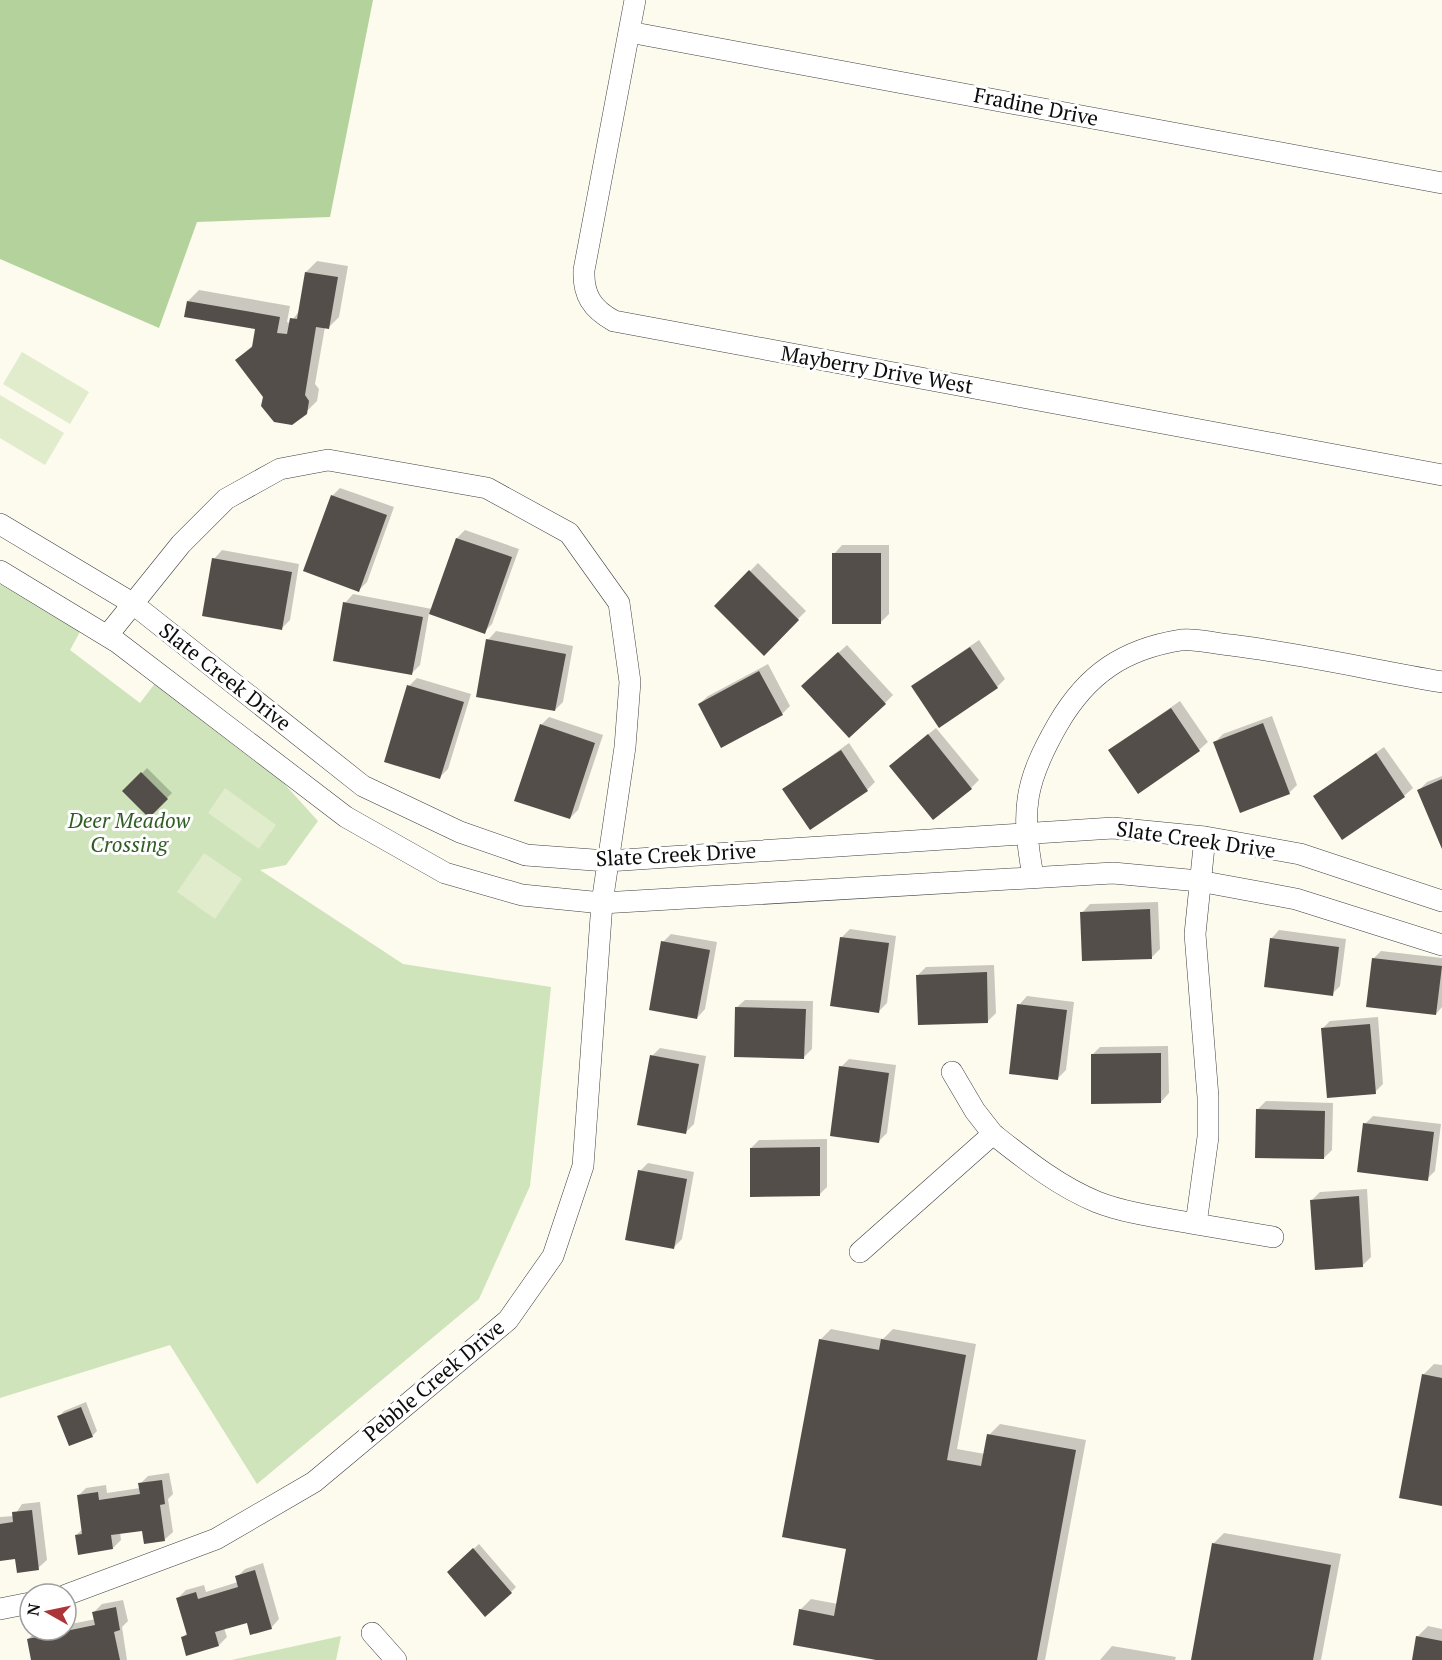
<svg xmlns="http://www.w3.org/2000/svg" width="1442" height="1660" font-family="'PT Serif',serif">
  <style>
    .green { fill: #cfe4bb }
    .forest { fill: #b4d39c }
    .pitch { fill: #e0eccc }
    .shadow { fill: #0003 }
    .building { fill: #544e4a }
    .lines { fill: none; stroke-linecap: round; stroke-linejoin: round }
    .minor-casing { stroke: #3f3f3f; stroke-width: 22 }
    .minor { stroke: #fff; stroke-width: 21 }
    .labels { text-anchor: middle; stroke-width: 6; stroke-linejoin: round; paint-order: stroke }
    .street-label { font-size: 21px; fill: #0c0c0c; stroke: #fff }
    .park-label { font-size: 21px; font-style: italic; fill: #2f5d24; stroke: #fff }
  </style>
  <rect width="100%" height="100%" fill="#fdfaee"/>
  <path class="green" d="M 0,584 L 81,630 L 70,650 L 140,703 L 156,682 L 269,767 L 318,821 L 286,865 L 260,870 L 403,964 L 551,987 L 530,1186 L 479,1299 L 257,1484 L 170,1345 L 0,1398 Z
    M 341,1636 L 336,1660 L 231,1660 Z"/>
  <path class="forest" d="M 0,0 L 373,0 L 330,217 L 197,222 L 159,328 L 0,259 Z"/>
  <path class="pitch" d="M 22,352 L 89,392 L 70,424 L 3,384 Z
    M 0,395 L 64,433 L 45,465 L 0,438 Z
    M 225,788 L 276,825 L 259,849 L 208,813 Z
    M 204,853 L 242,879 L 215,919 L 177,892 Z"/>
  <path class="shadow" d="M 317,261 L 348,266 L 339,317 L 328,328 L 325,327 L 315,384 L 319,389 L 317,401 L 306,412 L 264,396 L 237,360 L 254,344 L 257,328 L 188,301 L 199,290 L 290,306 L 287,322 L 290,323 L 300,310 L 306,272 Z
    M 340,488 L 394,507 L 367,582 L 359,590 L 332,496 Z
    M 465,530 L 519,549 L 492,624 L 484,632 L 429,613 L 420,665 L 411,674 L 345,603 L 353,594 L 432,609 L 457,538 Z
    M 842,545 L 889,545 L 889,614 L 881,622 L 834,554 Z
    M 222,550 L 299,564 L 290,620 L 282,628 L 214,559 Z
    M 758,563 L 806,611 L 764,653 L 716,606 Z
    M 496,631 L 573,646 L 563,702 L 555,710 L 488,640 Z
    M 979,640 L 1005,679 L 997,687 L 913,686 Z
    M 847,645 L 893,695 L 885,703 L 811,678 Z
    M 768,664 L 790,706 L 782,714 L 699,704 L 708,696 Z
    M 417,678 L 471,694 L 448,769 L 440,777 L 409,686 Z
    M 1180,701 L 1208,742 L 1199,750 L 1110,750 Z
    M 1272,716 L 1297,785 L 1289,793 L 1215,742 L 1223,734 Z
    M 549,717 L 603,735 L 578,810 L 570,818 L 541,725 Z
    M 936,728 L 979,780 L 971,788 L 899,758 Z
    M 849,743 L 875,782 L 867,790 L 784,790 Z
    M 1384,747 L 1413,788 L 1404,796 L 1315,796 Z
    M 147,768 L 172,793 L 149,816 L 125,791 Z
    M 1442,776 L 1442,845 L 1419,790 L 1427,782 Z
    M 1158,902 L 1160,949 L 1152,957 L 1082,913 L 1090,904 Z
    M 850,929 L 896,936 L 887,1003 L 878,1012 L 841,938 Z
    M 1279,930 L 1346,939 L 1340,986 L 1332,994 L 1271,939 Z
    M 671,934 L 717,942 L 705,1009 L 697,1018 L 663,942 Z
    M 1381,951 L 1442,958 L 1442,1007 L 1436,1014 L 1373,959 Z
    M 994,965 L 996,1013 L 988,1021 L 918,975 L 926,967 Z
    M 1027,996 L 1074,1002 L 1066,1070 L 1058,1078 L 1019,1005 Z
    M 745,1000 L 813,1001 L 812,1049 L 804,1057 L 736,1008 Z
    M 1378,1017 L 1383,1084 L 1375,1092 L 1322,1029 L 1330,1021 Z
    M 1168,1046 L 1169,1093 L 1161,1102 L 1092,1055 L 1100,1047 Z
    M 660,1048 L 706,1056 L 694,1124 L 686,1132 L 652,1056 Z
    M 849,1059 L 896,1065 L 887,1133 L 879,1141 L 841,1067 Z
    M 1266,1101 L 1333,1103 L 1332,1150 L 1324,1158 L 1258,1109 Z
    M 1373,1116 L 1441,1124 L 1435,1171 L 1427,1179 L 1365,1124 Z
    M 827,1139 L 827,1187 L 819,1195 L 751,1148 L 759,1140 Z
    M 648,1163 L 694,1172 L 682,1239 L 674,1247 L 640,1171 Z
    M 1367,1189 L 1371,1257 L 1363,1265 L 1312,1200 L 1320,1192 Z
    M 831,1329 L 883,1339 L 893,1329 L 976,1344 L 957,1449 L 985,1454 L 989,1435 L 1000,1424 L 1086,1440 L 1045,1660 L 885,1660 L 800,1610 L 811,1599 L 838,1604 L 848,1547 L 820,1340 Z
    M 1434,1364 L 1442,1365 L 1442,1504 L 1423,1375 Z
    M 86,1402 L 97,1431 L 92,1436 L 59,1416 L 64,1411 Z
    M 169,1473 L 173,1494 L 168,1499 L 173,1532 L 164,1540 L 143,1529 L 120,1532 L 121,1540 L 113,1548 L 76,1535 L 83,1529 L 78,1496 L 86,1488 L 106,1485 L 107,1493 L 140,1488 L 140,1484 L 148,1476 Z
    M 40,1502 L 47,1560 L 38,1568 L 16,1557 L 0,1559 L 0,1517 L 14,1516 L 22,1504 Z
    M 1224,1533 L 1341,1554 L 1321,1660 L 1192,1660 L 1213,1544 Z
    M 479,1544 L 516,1587 L 511,1592 L 454,1567 Z
    M 263,1563 L 279,1619 L 271,1628 L 248,1621 L 224,1628 L 227,1637 L 219,1645 L 187,1654 L 183,1637 L 188,1632 L 178,1598 L 186,1590 L 204,1585 L 206,1592 L 238,1582 L 237,1577 L 245,1569 Z
    M 123,1600 L 128,1621 L 122,1627 L 127,1660 L 33,1660 L 28,1639 L 37,1631 L 66,1630 L 66,1625 L 96,1619 L 94,1612 L 102,1604 Z
    M 1428,1626 L 1442,1629 L 1442,1660 L 1413,1660 L 1417,1637 Z
    M 1112,1646 L 1176,1657 L 1175,1660 L 1100,1660 Z"/>
  <path class="building" d="M 305,272 L 338,277 L 329,329 L 316,327 L 305,395 L 309,401 L 307,414 L 292,425 L 274,422 L 261,406 L 263,397 L 235,360 L 252,347 L 255,329 L 184,317 L 187,301 L 280,317 L 277,333 L 287,334 L 290,318 L 297,319 Z
    M 331,495 L 387,515 L 359,592 L 303,571 Z
    M 456,538 L 512,557 L 485,634 L 429,614 Z
    M 832,553 L 881,553 L 881,624 L 832,624 Z
    M 212,558 L 292,572 L 282,630 L 202,616 Z
    M 749,570 L 799,620 L 764,656 L 714,606 Z
    M 343,602 L 423,617 L 412,675 L 333,661 Z
    M 486,639 L 566,654 L 555,711 L 476,697 Z
    M 970,647 L 998,688 L 939,728 L 911,686 Z
    M 838,652 L 886,704 L 849,738 L 801,686 Z
    M 759,671 L 783,715 L 721,748 L 698,704 Z
    M 407,685 L 464,702 L 440,779 L 384,762 Z
    M 1171,708 L 1200,751 L 1138,794 L 1108,750 Z
    M 1263,723 L 1290,794 L 1240,813 L 1213,742 Z
    M 540,724 L 595,743 L 570,819 L 514,801 Z
    M 928,734 L 972,789 L 933,820 L 889,766 Z
    M 841,750 L 868,791 L 810,830 L 782,789 Z
    M 1376,753 L 1405,797 L 1342,840 L 1313,796 Z
    M 141,772 L 168,799 L 149,818 L 122,791 Z
    M 1442,779 L 1442,849 L 1417,790 Z
    M 1150,909 L 1152,959 L 1082,961 L 1080,912 Z
    M 840,937 L 889,943 L 879,1013 L 830,1006 Z
    M 1270,938 L 1339,947 L 1333,996 L 1264,987 Z
    M 661,941 L 710,950 L 697,1019 L 649,1010 Z
    M 1372,958 L 1442,966 L 1436,1015 L 1366,1007 Z
    M 987,972 L 988,1023 L 918,1025 L 916,975 Z
    M 1017,1004 L 1067,1010 L 1058,1080 L 1009,1074 Z
    M 735,1007 L 806,1009 L 804,1059 L 734,1057 Z
    M 1370,1024 L 1376,1094 L 1327,1098 L 1321,1028 Z
    M 1161,1053 L 1161,1103 L 1091,1104 L 1091,1054 Z
    M 650,1055 L 699,1064 L 686,1134 L 637,1125 Z
    M 839,1066 L 889,1073 L 879,1143 L 830,1136 Z
    M 1256,1109 L 1325,1111 L 1324,1159 L 1255,1158 Z
    M 1363,1123 L 1434,1132 L 1428,1181 L 1357,1172 Z
    M 820,1147 L 820,1196 L 750,1197 L 750,1148 Z
    M 638,1170 L 687,1179 L 674,1249 L 625,1240 Z
    M 1359,1196 L 1363,1267 L 1315,1270 L 1310,1200 Z
    M 819,1339 L 879,1350 L 881,1339 L 966,1355 L 947,1460 L 981,1466 L 987,1434 L 1076,1450 L 1037,1660 L 876,1660 L 793,1645 L 799,1609 L 834,1616 L 846,1549 L 782,1537 Z
    M 1422,1374 L 1442,1378 L 1442,1506 L 1399,1498 Z
    M 81,1407 L 93,1437 L 69,1446 L 57,1416 Z
    M 162,1480 L 165,1504 L 160,1505 L 165,1541 L 144,1544 L 142,1531 L 111,1535 L 113,1549 L 78,1555 L 75,1535 L 82,1534 L 77,1495 L 98,1492 L 99,1500 L 140,1494 L 138,1483 Z
    M 32,1510 L 39,1570 L 17,1573 L 15,1559 L 0,1561 L 0,1524 L 13,1522 L 12,1512 Z
    M 1212,1543 L 1331,1565 L 1313,1660 L 1191,1660 Z
    M 473,1548 L 512,1593 L 485,1617 L 447,1572 Z
    M 255,1570 L 272,1629 L 250,1635 L 247,1623 L 215,1632 L 219,1646 L 186,1656 L 181,1637 L 187,1635 L 176,1598 L 196,1592 L 198,1599 L 238,1587 L 235,1576 Z
    M 116,1607 L 120,1630 L 114,1632 L 120,1660 L 31,1660 L 27,1639 L 95,1625 L 92,1612 Z
    M 1416,1636 L 1442,1641 L 1442,1660 L 1412,1660 Z"/>
  <g class="lines">
    <g class="minor-casing">
      <path id="minor" d="M 635,0 L 584,270 C 583,295 592,309 614,321 L 1442,475
        M 629,32 L 1442,183
        M 0,524 L 132,603 L 363,786 L 460,832 L 526,855 L 607,861 L 1113,828 L 1205,837 L 1300,854 L 1442,901
        M 0,571 L 117,642 L 346,817 L 445,873 L 522,895 L 602,903 L 1113,873 L 1199,881 L 1296,899 L 1442,945
        M 1033,876 C 1021,810 1024,783 1058,724 C 1087,674 1124,649 1181,640 C 1196,638 1215,644 1231,645 C 1302,654 1372,670 1442,682
        M 952,1072 L 975,1111 L 993,1134
        M 1196,1224 L 1273,1237
        M 860,1252 L 993,1134 C 1026,1160 1058,1186 1097,1202 C 1128,1214 1164,1218 1196,1224 L 1208,1137 L 1208,1097 L 1195,934 L 1205,837
        M 66,1595 L 216,1539 L 314,1482 L 508,1320 L 553,1256 L 583,1166 L 602,903 L 625,747 L 630,682 L 619,603 L 569,533 L 487,488 L 328,460 L 280,469 L 226,499 L 181,544 L 107,636
        M 0,1609 L 30,1603
        M 372,1633 L 396,1660"/>
    </g>
    <use href="#minor" class="minor"/>
  </g>
  <g class="labels">
    <g class="street-label">
      <text transform="translate(1036 107) rotate(11)" y="7">Fradine Drive</text>
      <text transform="translate(877 370) rotate(10)" y="7">Mayberry Drive West</text>
      <text transform="translate(225 677) rotate(38)" y="7">Slate Creek Drive</text>
      <text transform="translate(1196 840) rotate(8)" y="7">Slate Creek Drive</text>
      <text transform="translate(676 855) rotate(-3)" y="7">Slate Creek Drive</text>
      <text transform="translate(434 1381) rotate(-40)" y="7">Pebble Creek Drive</text>
    </g>
    <g class="park-label">
      <text x="129" y="828">Deer Meadow<tspan x="129" dy="24">Crossing</tspan></text>
    </g>
  </g>
  <g transform="translate(48 1612) rotate(279)"><circle r="28" fill="#ffffff" stroke="#9e9e9e" stroke-width="1.5"/>
  <path d="M0-4.5L10 22L0 15L-10 22Z" fill="#ad3437"/>
  <text y="-9" font-size="16" font-weight="bold" text-anchor="middle" fill="#0c0c0c">N</text>
  </g>
</svg>
